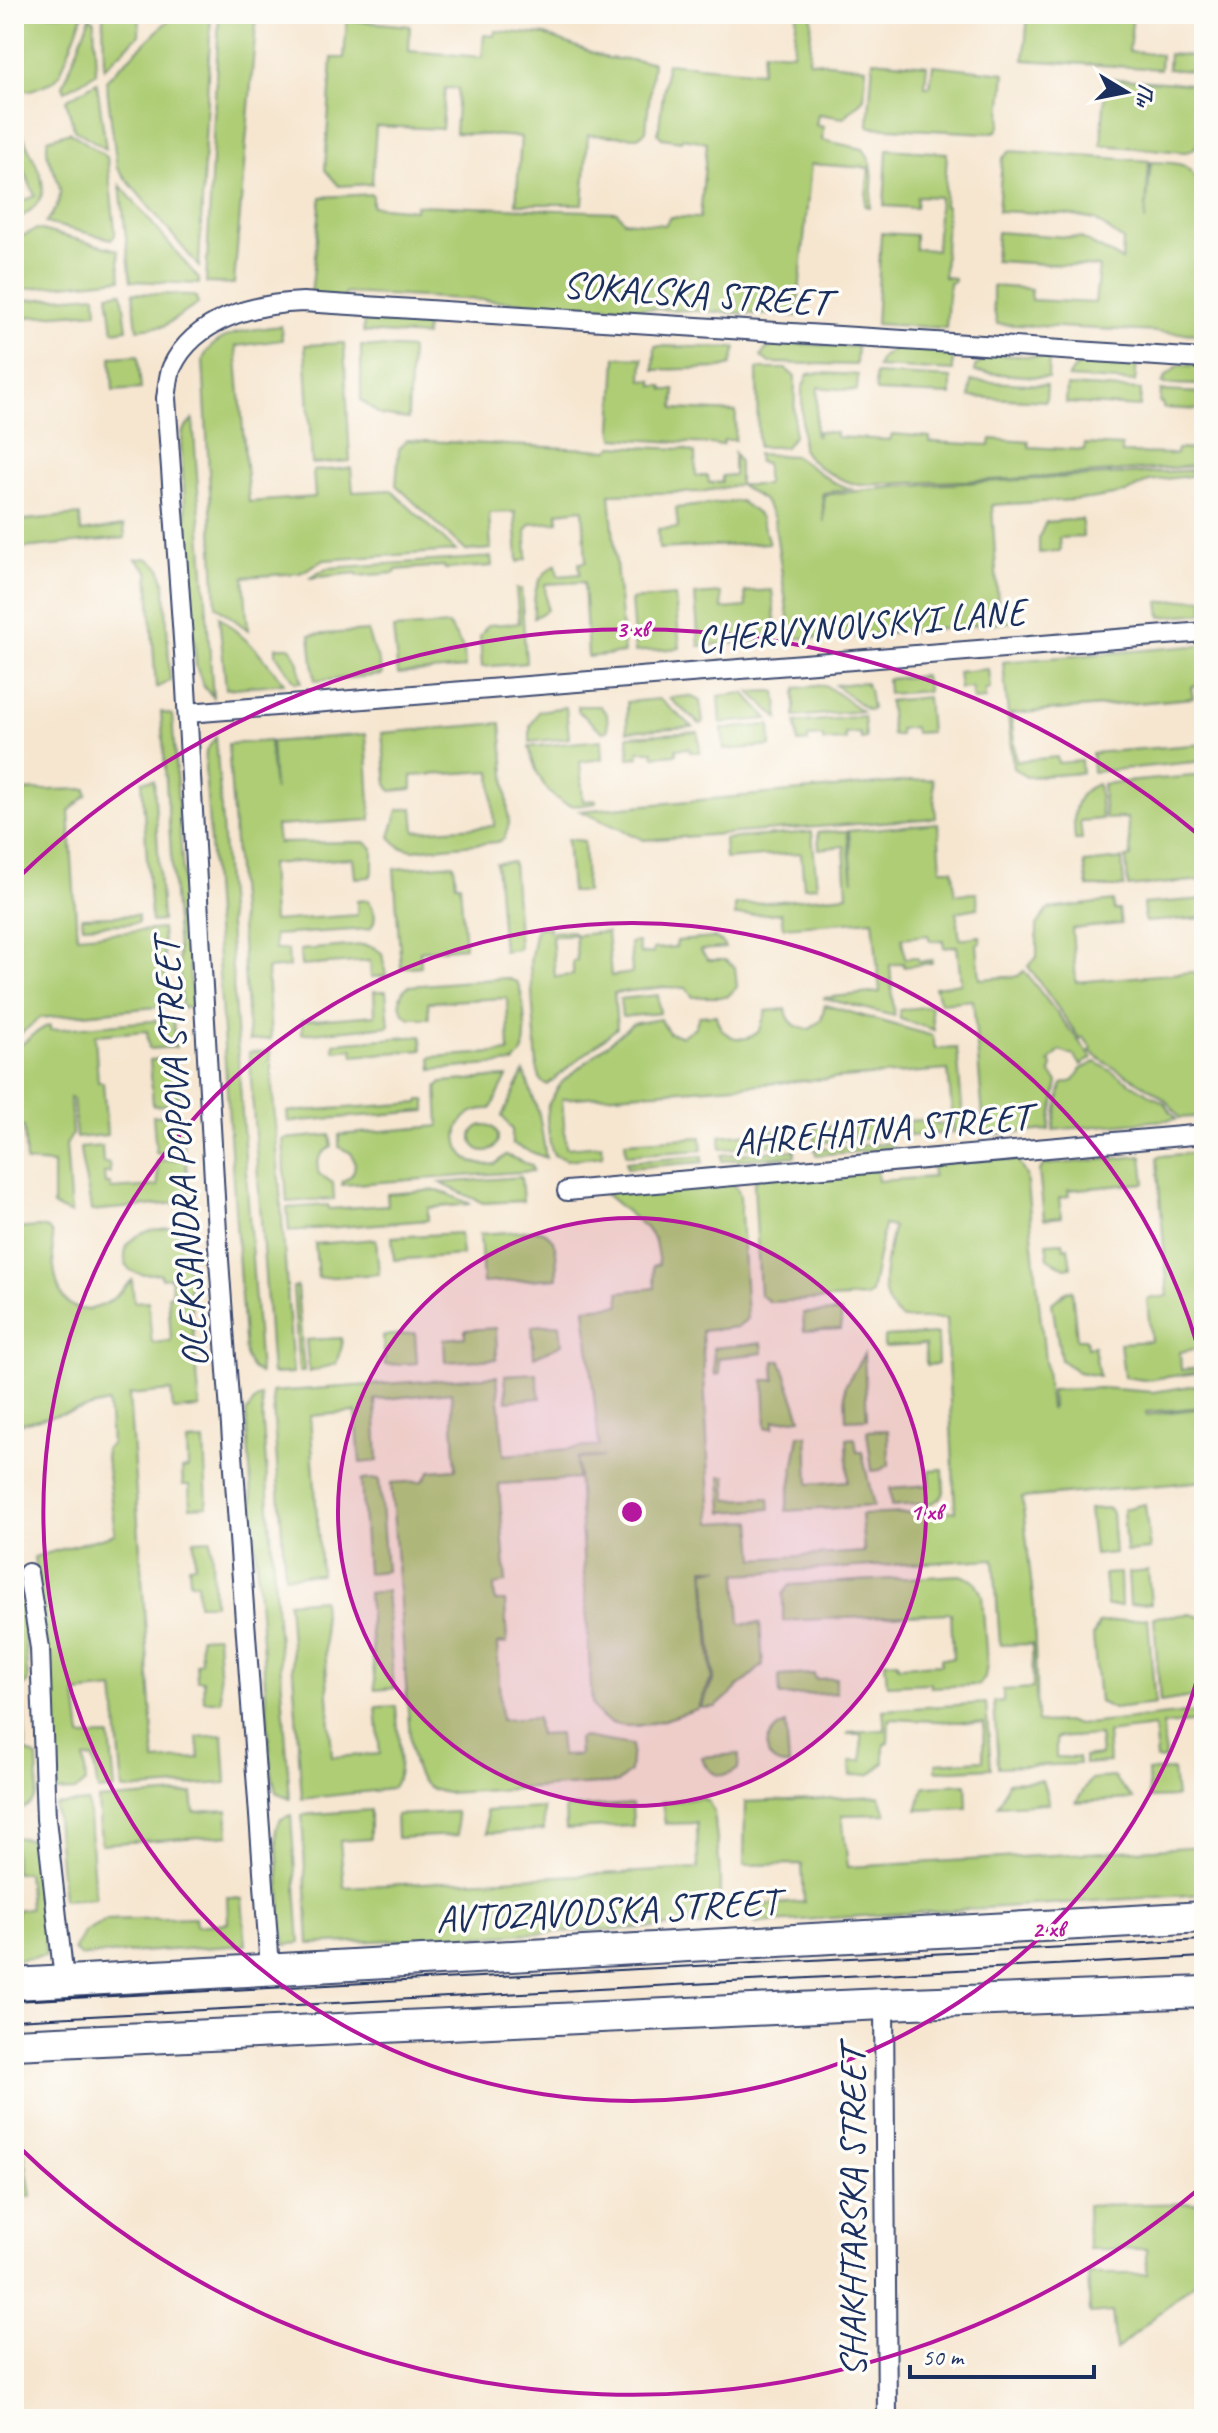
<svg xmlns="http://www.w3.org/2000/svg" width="1218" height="2433" font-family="Caveat,sans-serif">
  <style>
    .green { fill: #aecd74; stroke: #647e69; stroke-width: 2 }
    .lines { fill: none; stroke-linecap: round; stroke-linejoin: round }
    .street-casing { stroke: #3c4a6f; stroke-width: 22 }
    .primary-casing { stroke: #3c4a6f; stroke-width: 34 }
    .street { stroke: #fff; stroke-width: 18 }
    .primary { stroke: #fff; stroke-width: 30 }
    .tram { stroke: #1b2f5e; stroke-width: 2 }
    .ring { fill: none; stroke: #b5179e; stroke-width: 4 }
    .labels { text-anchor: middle; stroke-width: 7; stroke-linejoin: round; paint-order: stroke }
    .street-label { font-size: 38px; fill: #1b2f5e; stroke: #fdfcf7 }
    .centre { fill: #b5179e; stroke: #fdfcf7; stroke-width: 4 }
    .ring-label { font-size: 24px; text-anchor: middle; font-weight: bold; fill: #b5179e; stroke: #fdfcf7; stroke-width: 7; stroke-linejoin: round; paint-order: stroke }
  </style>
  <rect width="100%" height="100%" fill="#fdfcf7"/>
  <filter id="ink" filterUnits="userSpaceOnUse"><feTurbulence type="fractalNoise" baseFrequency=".0125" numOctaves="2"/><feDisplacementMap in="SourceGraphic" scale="16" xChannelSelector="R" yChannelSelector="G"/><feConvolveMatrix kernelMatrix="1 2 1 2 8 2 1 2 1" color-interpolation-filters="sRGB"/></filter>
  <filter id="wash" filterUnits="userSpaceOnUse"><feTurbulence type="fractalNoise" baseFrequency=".006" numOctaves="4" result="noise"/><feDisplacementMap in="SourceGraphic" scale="32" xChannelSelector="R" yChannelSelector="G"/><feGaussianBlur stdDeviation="1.8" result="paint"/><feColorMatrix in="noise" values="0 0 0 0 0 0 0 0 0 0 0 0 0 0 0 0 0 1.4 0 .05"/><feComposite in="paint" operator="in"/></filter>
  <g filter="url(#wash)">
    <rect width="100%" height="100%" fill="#f6e6d0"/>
    <path class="green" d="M 14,14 L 83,14 L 60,74 L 54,81 L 29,91 L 22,88 L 14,72 Z
      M 103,14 L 140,14 L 139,35 L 104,68 Z
      M 175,14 L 211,14 L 199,267 L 117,168 L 106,80 Z
      M 219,14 L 257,14 L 234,284 L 206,283 Z
      M 797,14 L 812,14 L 809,61 L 866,67 L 864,98 L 844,118 L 818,114 L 816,125 L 823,127 L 822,140 L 863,149 C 877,166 872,185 870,207 L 865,206 L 869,168 L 811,164 L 797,316 L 345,293 L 344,299 L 311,296 L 321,197 L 372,194 L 372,206 L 415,210 L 416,205 L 617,212 L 624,221 L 665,225 L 670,217 L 700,218 L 707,142 L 682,138 L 681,141 L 662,138 L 658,134 L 667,63 L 761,72 L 764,51 L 793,53 Z
      M 1028,14 L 1133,14 L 1129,51 L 1161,55 L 1160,69 L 1024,60 Z
      M 90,17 L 94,20 L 96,73 L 65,91 L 63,86 Z
      M 347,20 L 410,26 L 409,51 L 482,57 L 484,35 L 494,36 L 495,31 L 545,35 L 607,58 L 653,62 L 646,131 L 638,137 L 588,135 L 583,204 L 516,204 L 521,137 L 455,133 L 458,89 L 445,88 L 442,129 L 376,126 L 372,184 L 339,186 L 325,170 L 332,58 L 344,58 Z
      M 1169,54 L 1204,57 L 1204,72 L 1168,69 Z
      M 873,60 L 927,65 L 925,86 L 930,86 L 933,65 L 1005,73 L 1000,126 L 997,131 L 987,133 L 870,127 L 868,125 Z
      M 1106,78 L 1204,85 C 1204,104 1209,151 1184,152 L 1101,145 Z
      M 97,82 L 97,83 L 106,149 L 74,129 L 66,100 Z
      M 70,132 L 107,157 L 115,229 L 115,235 L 112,239 L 45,223 C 81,184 40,170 48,139 Z
      M 23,135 C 39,175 62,196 14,221 L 14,204 L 35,196 L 14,146 L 14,139 Z
      M 887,149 L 947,153 L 944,206 L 947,206 L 944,277 L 954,278 L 954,282 L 949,283 L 946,328 L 876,324 L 881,233 L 915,235 L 915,249 L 936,250 L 939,197 L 917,196 L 916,208 L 884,206 Z
      M 1010,151 L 1149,161 L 1145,221 L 1151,162 C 1178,164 1188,159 1200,187 L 1204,187 L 1198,334 L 997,324 L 993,305 L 993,286 L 1031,289 L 1031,300 L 1095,303 L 1099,267 L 995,261 L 997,232 L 1081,238 L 1122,260 L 1123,240 L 1095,220 L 1063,214 L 998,211 L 1002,159 Z
      M 120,185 L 199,279 L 199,284 L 131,281 Z
      M 37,229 L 118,250 L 121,279 L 14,290 L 14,240 Z
      M 122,292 L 127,329 L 113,331 L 108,294 Z
      M 133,293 L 190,295 L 196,297 L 198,304 L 164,326 L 137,329 Z
      M 96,295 L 97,312 L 14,318 L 14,301 Z
      M 364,321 L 426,325 L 425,336 L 363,332 Z
      M 281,326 L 282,340 L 236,346 L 249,502 L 315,497 L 313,471 L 351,468 L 353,492 L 391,490 L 456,551 L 324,560 L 300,573 L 244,577 L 248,630 L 216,606 L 203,360 C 213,331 255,329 281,326 Z
      M 344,343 L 350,461 L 312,464 L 305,345 Z
      M 778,343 L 857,347 L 856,365 L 770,363 L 761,357 L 765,350 Z
      M 361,346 L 411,349 L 408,419 L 380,415 L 361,400 Z
      M 655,346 L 736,348 L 731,365 L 721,368 L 654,370 Z
      M 894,349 L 953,352 L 953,371 L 877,367 L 881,358 Z
      M 138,355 L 141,389 L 113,391 L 111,357 Z
      M 994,355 L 1049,357 L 1048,378 L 975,372 L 975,366 Z
      M 616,357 L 643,358 L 642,380 L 653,381 L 653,386 L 663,386 L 664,390 L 675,390 L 674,409 L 736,412 L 735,440 L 724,440 L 723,445 L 614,438 L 612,428 Z
      M 1090,359 L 1137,362 L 1135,382 L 1068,378 L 1074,369 Z
      M 1179,365 L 1204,366 L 1204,385 L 1162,384 L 1166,376 Z
      M 757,369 L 786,369 L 795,377 L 794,435 L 785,447 L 758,447 Z
      M 818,373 L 858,375 L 857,391 L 818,387 L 815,436 L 818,436 L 817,431 L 836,433 L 836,437 L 890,440 L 892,434 L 930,437 L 930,442 L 990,445 L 991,439 L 1029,442 L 1029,447 L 1084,450 L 1085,444 L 1122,446 L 1122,453 L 1176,454 L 1177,449 L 1197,450 L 1196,466 L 1014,479 L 859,485 C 839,480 812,467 802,449 L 802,389 L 808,374 Z
      M 875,374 L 951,378 L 951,395 L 876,392 Z
      M 971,381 L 1047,385 L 1046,401 L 970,397 Z
      M 1067,386 L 1141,390 L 1140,407 L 1066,403 Z
      M 1161,391 L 1204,393 L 1204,410 L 1163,408 L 1163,403 L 1160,403 Z
      M 193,419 L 213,697 L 204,687 L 196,666 L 181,447 L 183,431 Z
      M 407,440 L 609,450 L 613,446 L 684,449 L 695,453 L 696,476 L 708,476 L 709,483 L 722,482 L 722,476 L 734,475 L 734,453 L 739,462 L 739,485 L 700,492 L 610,494 L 624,653 L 588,657 L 584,582 L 545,584 L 547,610 L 534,618 C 533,595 534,578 556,564 L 558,576 L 580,574 L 579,563 L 586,562 L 583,509 L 558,512 L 558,522 L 531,524 L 526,531 L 527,559 L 518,562 L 515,512 L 489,513 L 491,549 L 466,551 L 396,485 L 399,449 Z
      M 757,454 L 794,456 L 833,482 L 851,489 L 822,493 L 824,522 L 824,495 L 894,487 L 1198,470 L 1199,475 L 1149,481 L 1126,493 L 1089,499 L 992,505 L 998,605 L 1017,611 L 1018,621 L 834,638 L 791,638 L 774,518 L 764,501 L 740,485 L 766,485 L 766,463 L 758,462 Z
      M 740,501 L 760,516 L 769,543 L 659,549 L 658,529 L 678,528 L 676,508 Z
      M 80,515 L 81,532 L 124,526 L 125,538 L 14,549 L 14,521 Z
      M 1082,519 L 1083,537 L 1059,538 L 1060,551 L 1039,553 L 1039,537 L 1046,522 Z
      M 491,557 L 492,566 L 445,569 L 444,566 L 396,570 L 395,573 L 358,576 L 357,573 L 309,578 L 328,568 Z
      M 147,558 L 160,567 L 165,587 L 170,681 L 156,688 L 148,571 L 136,559 Z
      M 516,589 L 521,589 L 526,663 L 482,667 L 480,636 L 488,625 L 519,623 Z
      M 772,590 L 777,640 L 699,646 L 695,595 L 721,593 L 722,609 L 746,607 L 745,592 Z
      M 675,596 L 680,648 L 635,652 L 631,600 Z
      M 1204,598 L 1204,613 L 1161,617 L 1159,602 Z
      M 219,616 L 257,650 L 284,683 L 226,689 Z
      M 449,625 L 464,650 L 465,668 L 398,674 L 393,629 Z
      M 368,631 C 369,647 380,655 382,675 L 315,681 L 310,635 Z
      M 1204,645 L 1204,685 L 1191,687 L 1193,698 L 1011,714 L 1016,761 L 1057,757 L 1058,763 L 1081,761 L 1082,773 L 1026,777 L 1013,768 L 1003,662 Z
      M 276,647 L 290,647 L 299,662 L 301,682 L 295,682 L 276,654 Z
      M 988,669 L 990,689 L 985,690 L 985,699 L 973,700 L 972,688 L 960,689 L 958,672 Z
      M 924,676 L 928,691 L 888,694 L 887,679 Z
      M 865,682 L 869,689 L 872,709 L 868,710 L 835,685 Z
      M 825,685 L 862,711 L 795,717 L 795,693 L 797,688 Z
      M 772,691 L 776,692 L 779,719 L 750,692 Z
      M 744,693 L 768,719 L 721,723 L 719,696 Z
      M 690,696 L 700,701 L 703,723 L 700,724 L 669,698 Z
      M 927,697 L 930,732 L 915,733 L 914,727 L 899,729 L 900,735 L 892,735 L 889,701 Z
      M 659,699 L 693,727 L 627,731 L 627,702 Z
      M 578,706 L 600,706 L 607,714 L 608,730 L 603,732 L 578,711 Z
      M 566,707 L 569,738 L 530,742 L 530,727 L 539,711 Z
      M 161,712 L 172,715 L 192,1007 L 182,1008 Z
      M 864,716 L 866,738 L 861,739 L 860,733 L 845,734 L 846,740 L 823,741 L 823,736 L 808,737 L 808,742 L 798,743 L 796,723 Z
      M 501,723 L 509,824 L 504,839 L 497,842 L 413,850 L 400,847 L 390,837 L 398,810 L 413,808 L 415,831 L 494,826 L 491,771 L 412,776 L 412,789 L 391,791 L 387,784 L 382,733 Z
      M 770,725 L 771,746 L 724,750 L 722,729 Z
      M 698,732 L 700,752 L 690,752 L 689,748 L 676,749 L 676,754 L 654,756 L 653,751 L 638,751 L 639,757 L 629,758 L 628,736 Z
      M 366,734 L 371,820 L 276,826 L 278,843 L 365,842 L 373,848 L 373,872 L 370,877 L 355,878 L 353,858 L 270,864 L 273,921 L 357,915 L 357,901 L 368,900 C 375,909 378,919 370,929 L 274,935 L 275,950 L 288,950 L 289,967 L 267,969 L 271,1039 L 249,1041 L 228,744 L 269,741 L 274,790 L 271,742 Z
      M 216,737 L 260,1374 L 251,1368 L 245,1355 L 205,768 L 206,751 Z
      M 601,740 L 602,759 L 580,762 L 583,801 L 596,800 L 596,803 C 589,804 577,807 569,805 C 545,798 534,768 529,747 Z
      M 1204,744 L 1204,761 L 1093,772 L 1092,753 Z
      M 1204,775 L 1204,880 L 1128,887 L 1126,858 L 1131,857 L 1127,818 L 1105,819 L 1102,784 Z
      M 933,779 L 936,818 L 644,840 L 580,811 Z
      M 154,780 L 162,921 L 151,922 L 142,781 Z
      M 1098,784 L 1102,819 L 1080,821 L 1082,840 L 1075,840 C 1073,817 1071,793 1098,784 Z
      M 86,789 L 87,795 L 69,811 L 77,936 L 162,929 L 168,1006 L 40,1018 L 14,1039 L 14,1024 L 21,1023 L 14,958 L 14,791 Z
      M 938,823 L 941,869 L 953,869 L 955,894 L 977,893 L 978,908 L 956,912 L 960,939 L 980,936 L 981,943 L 977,944 L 980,979 L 1018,976 L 1024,971 L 1092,1058 L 1081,1065 L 1074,1056 L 1060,1051 L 1049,1062 L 1052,1064 L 1051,1074 L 1058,1082 L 1049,1130 L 989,1135 L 984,1129 L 973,1000 L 940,1003 L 935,987 L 961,983 L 957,946 L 944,948 L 943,940 L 930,941 L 928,935 L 902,938 L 905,958 L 917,957 L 919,962 L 932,960 L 932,963 L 904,967 L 903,963 L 890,965 L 894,1016 L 823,998 L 880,992 L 873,920 L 783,927 L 781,913 L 735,916 L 735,905 L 847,895 L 844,846 L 819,849 L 818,832 L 847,831 L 853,881 L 849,831 Z
      M 812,832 L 817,886 L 804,887 L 801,853 L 725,859 L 724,839 Z
      M 567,839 L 584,841 L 586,892 L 571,892 Z
      M 1122,859 L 1124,887 L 1088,887 L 1084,863 Z
      M 513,862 L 519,949 L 503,951 L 496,863 Z
      M 454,864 L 456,884 L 460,884 L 465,947 L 420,951 L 421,966 L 401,968 L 394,869 Z
      M 1204,899 L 1204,918 L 1145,922 L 1143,904 Z
      M 1113,901 L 1114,910 L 1119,910 L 1121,924 L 1072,929 L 1076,982 L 1204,971 L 1204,1057 L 1200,1058 L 1204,1087 L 1204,1116 L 1180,1118 C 1160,1085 1118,1076 1090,1051 L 1092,1048 L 1083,1037 L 1080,1039 L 1028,966 L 1037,957 L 1037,925 L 1049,909 Z
      M 138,915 L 138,923 L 83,926 L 82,917 Z
      M 549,927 L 549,932 L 572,931 L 575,934 L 552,936 L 555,977 L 573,975 L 573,961 L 577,960 L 575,935 L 607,932 L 611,976 L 632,973 L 630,943 L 638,942 L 640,954 L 653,953 L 653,949 L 676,947 L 677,941 L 714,938 L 723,943 L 725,948 L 700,950 L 708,960 L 725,960 L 735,967 L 737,987 L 727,997 L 693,997 L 686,988 L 665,987 L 614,993 L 617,1028 L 547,1085 L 541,1081 L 537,1068 L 530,963 L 536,928 Z
      M 363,945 L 373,947 L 382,953 L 386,976 L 371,977 L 370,961 L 301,966 L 300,950 Z
      M 506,978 L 517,982 C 524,994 528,1040 522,1053 C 521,1056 516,1061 514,1063 L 432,1070 L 431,1057 L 509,1052 L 507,998 L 428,1002 L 429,1018 L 410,1018 C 398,1011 396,993 409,986 Z
      M 374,991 L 386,991 L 389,1026 L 302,1034 L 302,1021 L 375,1015 Z
      M 658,995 L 660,1013 L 622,1017 L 620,999 Z
      M 825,1005 L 933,1036 L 935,1049 L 957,1048 L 964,1132 L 954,1133 L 948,1070 L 562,1099 L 566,1148 L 602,1145 L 603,1156 L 567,1160 L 554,1155 L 550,1145 L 547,1119 L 548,1105 L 561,1083 L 632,1024 L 660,1019 L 669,1033 L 682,1036 L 695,1027 L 699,1016 L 716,1015 C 719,1037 744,1047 760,1030 L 766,1011 L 786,1009 C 788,1022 796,1029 810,1029 L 821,1020 Z
      M 930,1006 L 934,1030 L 900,1019 L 899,1010 Z
      M 173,1019 L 176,1047 L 149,1049 L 147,1031 L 95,1035 L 98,1082 L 103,1082 L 107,1135 L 76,1138 L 73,1099 L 70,1098 L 72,1135 L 66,1145 L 71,1214 L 53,1206 L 53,1164 L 26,1162 L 24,1127 L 14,1127 L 14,1050 C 26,1042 37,1029 50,1025 L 50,1030 Z
      M 421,1036 L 422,1050 L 354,1056 L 353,1049 L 334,1051 L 334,1043 Z
      M 270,1051 L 293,1373 L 272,1374 L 249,1052 Z
      M 176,1058 L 179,1104 L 153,1106 L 150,1060 Z
      M 1096,1062 L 1164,1103 L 1177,1119 L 1053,1130 L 1062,1084 L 1074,1081 L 1081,1069 Z
      M 524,1072 L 539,1114 L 546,1158 L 512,1144 L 512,1129 L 502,1116 Z
      M 507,1077 L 491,1109 C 444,1106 447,1172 495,1164 L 506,1155 L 532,1166 L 533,1171 L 342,1185 L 343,1181 C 355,1176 358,1165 351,1153 L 339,1147 L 339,1135 L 439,1126 L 437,1087 L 442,1082 Z
      M 420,1100 L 426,1100 L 426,1111 L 288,1122 L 287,1112 L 419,1103 Z
      M 181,1115 L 184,1151 L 156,1153 L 153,1116 Z
      M 935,1119 L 936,1125 L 949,1124 L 950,1133 L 909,1136 L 908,1121 Z
      M 891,1122 L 892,1136 L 815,1143 L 814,1128 Z
      M472 1138a13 13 0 1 1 26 0a13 13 0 1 1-26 0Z
      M 794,1129 L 795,1143 L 721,1149 L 720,1136 Z
      M 330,1135 L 332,1147 C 320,1152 315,1162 319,1174 L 333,1183 L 334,1199 L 287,1202 L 283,1139 Z
      M 701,1137 L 702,1150 L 626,1155 L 625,1142 Z
      M 892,1143 L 892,1149 L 816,1155 L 815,1149 Z
      M 102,1146 L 103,1163 L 109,1163 L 110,1173 L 104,1173 L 105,1184 L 110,1184 L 111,1189 L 158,1186 L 157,1161 L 186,1159 L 189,1202 L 91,1211 C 89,1189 82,1171 80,1148 Z
      M 795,1150 L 795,1156 L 722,1161 L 722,1155 Z
      M 1204,1152 L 1204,1347 L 1180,1352 L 1181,1370 L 1204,1367 L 1204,1372 L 1144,1380 L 1124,1377 L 1120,1343 L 1151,1341 L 1147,1299 L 1168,1296 L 1157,1159 L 1160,1156 Z
      M 703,1156 L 703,1162 L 627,1168 L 626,1162 Z
      M 997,1156 L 1009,1161 L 1017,1160 L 1026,1175 L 1050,1409 L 1052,1409 L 1051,1390 L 1102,1388 L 1153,1392 L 1204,1384 L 1204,1407 L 1146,1412 L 1147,1415 L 1204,1408 L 1204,1481 L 1022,1498 L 1034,1607 L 1037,1723 L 1069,1722 L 1077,1725 L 1204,1711 L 1204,1722 L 1163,1725 L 1165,1759 L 1157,1760 L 1154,1727 L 1107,1733 L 1109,1762 L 1084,1764 L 1084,1757 L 1101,1755 L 1099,1735 L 1056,1738 L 1056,1757 L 1078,1758 L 1079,1764 L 998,1767 L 994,1702 L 1003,1701 L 1003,1690 L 1033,1688 L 1032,1644 L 1000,1645 L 994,1559 L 737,1574 L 740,1624 L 760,1623 L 763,1665 L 716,1707 L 700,1708 L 714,1679 L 705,1570 L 721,1568 L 704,1568 L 712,1678 L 697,1709 C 667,1719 610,1744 592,1704 L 577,1459 L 604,1457 L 577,1458 L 577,1479 L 499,1484 L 506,1583 L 494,1585 L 495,1601 L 505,1601 L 507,1643 L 497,1644 L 501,1720 L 537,1718 L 539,1735 L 559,1734 L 561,1756 L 579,1755 L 578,1739 L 583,1737 L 632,1745 L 630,1772 L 617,1783 L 446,1793 C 420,1788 416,1776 411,1752 L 391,1483 L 423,1481 L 430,1471 L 456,1469 L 451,1392 L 375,1400 L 378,1461 L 360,1463 L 356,1412 L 310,1416 L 321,1574 L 285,1576 L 272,1392 L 497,1376 L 504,1455 L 599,1446 L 585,1308 L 620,1305 L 619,1292 L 655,1288 L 653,1266 L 659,1264 L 655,1241 L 646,1228 L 603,1192 L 730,1183 L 737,1188 L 740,1196 L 747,1319 L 737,1327 L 702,1331 L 711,1523 L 752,1521 L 755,1559 L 864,1552 L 861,1515 L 955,1511 L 946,1319 L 903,1319 C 871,1300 888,1257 893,1227 L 884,1225 L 871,1293 L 867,1297 L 770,1302 L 760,1295 L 754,1184 L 757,1177 L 876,1164 L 878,1181 L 933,1177 L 932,1160 Z
      M 1142,1156 L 1145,1183 L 1068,1190 L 1069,1196 L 1059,1198 L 1061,1217 L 1044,1219 L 1039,1171 L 1044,1165 Z
      M 521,1177 L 523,1201 L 483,1203 L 440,1183 Z
      M 438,1190 L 471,1204 L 428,1208 L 428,1220 L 289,1231 L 287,1208 L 328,1205 L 329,1209 L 388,1205 L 387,1194 Z
      M 40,1227 L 48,1229 L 52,1234 C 53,1265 53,1326 103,1305 C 113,1301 124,1288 132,1280 L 134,1302 L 148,1301 L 152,1343 L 171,1341 L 168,1295 L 172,1294 L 171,1277 L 161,1278 L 160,1273 C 138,1276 118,1274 127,1245 C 142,1226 166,1229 188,1227 L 188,1272 L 200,1408 L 173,1410 L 171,1391 L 129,1395 L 155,1761 L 199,1758 L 197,1737 L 223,1735 L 226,1783 L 123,1790 L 114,1689 L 76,1693 L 81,1737 L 110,1736 L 115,1789 L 98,1791 L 93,1758 L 84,1759 L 86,1783 L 75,1791 L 53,1792 L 40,1604 L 34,1557 L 115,1534 L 105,1449 L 111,1444 L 108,1403 L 14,1425 L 14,1229 Z
      M 534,1230 C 561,1233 556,1256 557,1278 L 483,1283 L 480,1234 Z
      M 460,1233 L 462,1255 L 394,1260 L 392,1237 Z
      M 376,1239 L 379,1274 L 318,1278 L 315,1244 Z
      M 1063,1242 L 1064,1248 L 1068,1247 L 1071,1267 L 1065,1268 L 1048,1258 L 1046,1243 Z
      M 297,1286 L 304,1372 L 299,1372 L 293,1287 Z
      M 1072,1290 L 1077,1339 L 1086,1339 L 1087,1347 L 1094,1346 L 1099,1376 L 1078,1372 L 1061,1360 L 1052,1303 L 1067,1291 Z
      M 841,1312 L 841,1329 L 804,1331 L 803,1313 Z
      M 560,1324 L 562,1344 L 534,1357 L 532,1326 Z
      M 496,1328 L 497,1359 L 445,1362 L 444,1339 L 465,1337 L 465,1330 Z
      M 415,1333 L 417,1363 L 385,1365 L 383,1336 Z
      M 937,1334 L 938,1364 L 926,1365 L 925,1345 L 884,1347 L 884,1337 Z
      M 341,1338 L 342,1345 L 336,1364 L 309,1372 L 306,1340 Z
      M 762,1343 L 763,1353 L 718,1358 L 720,1374 L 715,1375 L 713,1348 Z
      M 864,1354 L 867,1419 L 846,1420 L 845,1386 Z
      M 774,1361 L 781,1361 L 801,1418 L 774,1421 L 774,1427 L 766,1428 L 764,1380 L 775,1380 Z
      M 536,1373 L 540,1398 L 507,1401 L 505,1375 Z
      M 261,1396 L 290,1799 L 276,1792 L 271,1769 L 246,1413 L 256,1399 Z
      M 888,1430 L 889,1465 L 880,1470 L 872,1471 L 867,1431 Z
      M 799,1435 L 807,1435 L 809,1484 L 848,1481 L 847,1439 L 855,1438 L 857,1452 L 862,1452 L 874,1506 L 786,1511 Z
      M 204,1441 L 207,1506 L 190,1507 L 189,1485 L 183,1485 L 182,1469 L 188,1468 L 187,1442 Z
      M 943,1469 L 944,1492 L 941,1498 L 932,1503 L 891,1506 L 890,1488 L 930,1485 L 930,1470 Z
      M 721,1476 L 726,1476 L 727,1500 L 769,1498 L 770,1509 L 723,1512 Z
      M 379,1479 L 386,1571 L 367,1573 L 361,1480 Z
      M 1145,1504 L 1150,1550 L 1126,1552 L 1123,1509 Z
      M 1109,1508 L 1112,1513 L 1115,1553 L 1094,1555 L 1089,1509 Z
      M 211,1539 L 214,1604 L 198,1604 L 197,1583 L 190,1582 L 189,1566 L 195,1565 L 194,1540 Z
      M 1148,1571 L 1151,1603 L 1130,1605 L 1128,1573 Z
      M 1120,1573 L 1121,1606 L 1107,1606 L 1104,1574 Z
      M 960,1575 L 975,1581 L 982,1595 L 987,1665 L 985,1678 L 979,1685 L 930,1687 L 930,1683 L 887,1685 L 885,1662 L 897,1661 L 898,1666 L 941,1664 L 941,1658 L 953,1658 L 951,1613 L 783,1621 L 783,1594 L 790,1585 Z
      M 386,1591 L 394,1688 L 375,1690 L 368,1593 Z
      M 322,1599 L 332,1757 L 380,1754 L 376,1707 L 396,1706 C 397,1726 406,1777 391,1789 L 302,1799 L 288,1602 Z
      M 14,1604 L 22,1604 L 28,1681 L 14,1700 Z
      M 1190,1614 L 1204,1618 L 1204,1695 L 1160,1702 L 1154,1617 Z
      M 1148,1618 L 1155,1704 L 1113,1709 L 1099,1702 L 1093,1636 L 1099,1623 Z
      M 217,1636 L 221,1701 L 204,1701 L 203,1680 L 197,1680 L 196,1663 L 201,1662 L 200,1637 Z
      M 814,1674 L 815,1679 L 836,1678 L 836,1693 L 780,1696 L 779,1676 Z
      M 986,1703 L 991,1768 L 936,1771 L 936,1763 L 983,1760 L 984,1723 L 889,1719 L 888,1743 L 884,1744 L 884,1763 L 871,1774 L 851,1776 L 850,1761 L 862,1761 L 861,1734 L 848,1734 L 849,1732 L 885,1730 L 883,1710 Z
      M 24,1708 L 26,1751 L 37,1757 C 37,1781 45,1806 14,1810 L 14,1753 L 17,1752 L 14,1709 Z
      M 786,1724 L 789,1765 C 760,1767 761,1732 786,1724 Z
      M 739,1754 L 738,1769 C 723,1781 707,1775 702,1757 Z
      M 1173,1770 L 1176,1797 L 1149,1798 L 1148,1771 Z
      M 1113,1777 L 1133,1799 L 1076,1802 L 1091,1779 Z
      M 1042,1780 L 1049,1803 L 998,1806 L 1008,1782 Z
      M 966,1784 L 967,1808 L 917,1810 L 925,1786 Z
      M 192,1793 L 194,1812 L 227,1810 L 229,1835 L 101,1844 L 98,1800 Z
      M 880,1796 L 886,1814 L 842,1815 L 848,1867 L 1204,1846 L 1204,1894 L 756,1923 L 745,1906 L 804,1902 L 802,1864 L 744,1865 L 745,1802 Z
      M 702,1798 L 708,1801 L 714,1812 C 716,1839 729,1907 709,1925 L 309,1944 L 302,1815 L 370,1810 L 370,1839 L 340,1841 L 344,1887 L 698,1869 L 697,1823 L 665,1824 L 662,1802 Z
      M 88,1802 L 95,1898 L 63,1900 L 55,1805 Z
      M 632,1804 L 633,1826 L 566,1829 L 565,1808 Z
      M 543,1808 L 544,1830 L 487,1833 L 486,1811 Z
      M 456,1812 L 458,1835 L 397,1838 L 396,1815 Z
      M 291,1815 L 300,1943 L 286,1945 L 283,1936 L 276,1829 L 281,1819 Z
      M 14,1837 L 29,1839 L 38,1849 L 46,1956 L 14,1960 L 14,1915 L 17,1915 L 17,1910 L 30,1908 L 27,1873 L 15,1873 Z
      M 227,1897 L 242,1899 L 246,1945 L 80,1956 L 74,1950 L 84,1932 L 105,1920 L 195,1917 L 196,1926 L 228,1923 Z
      M 14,2101 L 16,2101 L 31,2196 L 14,2199 Z
      M 1204,2203 L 1204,2274 L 1116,2350 L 1112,2312 L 1090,2314 L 1088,2274 L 1147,2274 L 1147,2249 L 1088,2249 L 1087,2205 Z"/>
  </g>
  <g filter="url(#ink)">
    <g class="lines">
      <g class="street-casing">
        <path id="street" d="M 188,713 L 1204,632
          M 567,1191 L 1204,1134
          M 28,1573 L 40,1648 L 46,1819 L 64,1980
          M 270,1968 L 217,1232 L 184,653 L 166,398 C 168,388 168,376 172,367 C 195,318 255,304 303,302 L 1204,359
          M 884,2004 L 887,2419"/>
      </g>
      <g class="primary-casing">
        <path id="primary" d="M 14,1984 L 1204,1917
          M 14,2044 L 884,2004 L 1204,1992"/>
      </g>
      <use href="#street" class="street"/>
      <use href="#primary" class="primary"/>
      <path class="tram" d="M 14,2001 L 1204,1940
        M 14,2020 L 1204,1957"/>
    </g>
  </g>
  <circle cx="632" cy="1512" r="294" fill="#b5179e" fill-opacity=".12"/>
  <g class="ring">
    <circle cx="632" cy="1512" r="294"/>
    <path d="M1204 1654A589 589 0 1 1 1204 1370"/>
    <path d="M1200 2188A883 883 0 0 1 19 2147M19 877A883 883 0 0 1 1200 836"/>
  </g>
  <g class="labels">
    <g class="street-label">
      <text transform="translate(696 293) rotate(4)" y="13">SOKALSKA STREET</text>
      <text transform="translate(861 625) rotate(-5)" y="13">CHERVYNOVSKYI LANE</text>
      <text transform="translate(882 1129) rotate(-5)" y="13">AHREHATNA STREET</text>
      <text transform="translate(180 1153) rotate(-94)" y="13">OLEKSANDRA POPOVA STREET</text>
      <text transform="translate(607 1910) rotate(-3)" y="13">AVTOZAVODSKA STREET</text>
      <text transform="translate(852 2212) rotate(-90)" y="13">SHAKHTARSKA STREET</text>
    </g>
  </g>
  <circle cx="632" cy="1512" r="12" class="centre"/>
  <g class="ring-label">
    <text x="632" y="637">3 хв</text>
    <text x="926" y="1520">1 хв</text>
    <text x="1048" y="1937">2 хв</text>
  </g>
  <rect width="1218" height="2433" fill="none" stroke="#fdfcf7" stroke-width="48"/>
  <g transform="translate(1126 92) rotate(100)" stroke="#fdfcf7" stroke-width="6" paint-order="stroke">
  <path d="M0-6L14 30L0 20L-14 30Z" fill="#1b2f5e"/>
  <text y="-12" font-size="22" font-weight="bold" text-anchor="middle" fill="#1b2f5e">Пн</text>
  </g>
  <path d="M910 2365v12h184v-12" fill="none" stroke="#1b2f5e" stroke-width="4"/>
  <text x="922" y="2365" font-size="24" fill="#1b2f5e" stroke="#fdfcf7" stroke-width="6" paint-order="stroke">50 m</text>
</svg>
